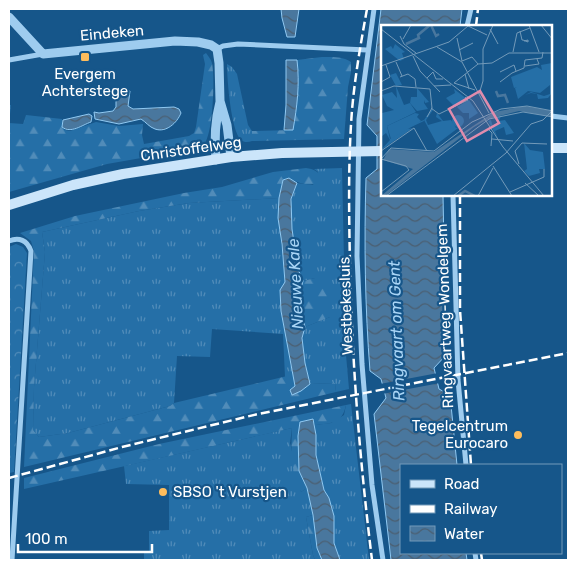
<svg xmlns="http://www.w3.org/2000/svg" width="577" height="569" font-family="Rubik,sans-serif">
  <style>
    .grass { fill: url(#grass-tufts) }
    .forest { fill: url(#forest-firs) }
    .park { fill: url(#park-crowns) }
    .water { fill: url(#water-waves); stroke: #90c9f2 }
    .pier { fill: #16568a }
    .lines { fill: none; stroke-linecap: round; stroke-linejoin: round }
    .minor { stroke: #9eccef; stroke-width: 5 }
    .tertiary { stroke: #9eccef; stroke-width: 9 }
    .secondary { stroke: #cbe5fa; stroke-width: 10 }
    .rail { stroke: #fff; stroke-width: 2.5; stroke-dasharray: 9 4; stroke-linecap: butt }
    .poi-dot { fill: #ffbd5c; stroke: #16568a; stroke-width: 2 }
    .labels { text-anchor: middle; stroke-width: 4.5; stroke-linejoin: round; paint-order: stroke }
    .street-label { font-size: 15px; fill: #fff; stroke: #16568a }
    .poi-label { font-size: 15px; fill: #fff; stroke: #16568a }
    .water-label { font-size: 16px; font-style: italic; fill: #a9d5f6; stroke: #16568a }
    .inset-river { fill: none; stroke: #49779e; stroke-width: 2.5 }
    .inset-road { fill: none; stroke: #739ab9; stroke-width: 1 }
    .view { fill: #e08cad; fill-opacity: 0.15; stroke: #e08cad; stroke-width: 2.5 }
    .inset-edge { fill: none; stroke: #fff; stroke-width: 2.5 }
  </style>
  <defs>
    <pattern id="grass-tufts" width="24" height="20" patternUnits="userSpaceOnUse" patternTransform="scale(1.25)"><rect width="24" height="20" fill="#256fa7"/><path d="M3 7l-1-3M5 7V3M7 7l1-3M15 17l-1-3M17 17v-4M19 17l1-3" fill="none" stroke="#518cb9"/></pattern>
    <pattern id="forest-firs" width="22" height="20" patternUnits="userSpaceOnUse" patternTransform="scale(1.25)"><rect width="22" height="20" fill="#256fa7"/><path d="M5 1l3.5 6h-7zM16 11l3.5 6h-7z" fill="#518cb9"/></pattern>
    <pattern id="park-crowns" width="20" height="18" patternUnits="userSpaceOnUse" patternTransform="scale(1.25)"><rect width="20" height="18" fill="#256fa7"/><path d="M2 6a3 3 0 1 1 6 0M12 15a3 3 0 1 1 6 0" fill="none" stroke="#518cb9"/></pattern>
    <pattern id="water-waves" width="16" height="10" patternUnits="userSpaceOnUse" patternTransform="scale(1.25)"><rect width="16" height="10" fill="#49779e"/><path d="M0 5q4-4 8 0t8 0" fill="none" stroke="#4b5f71"/></pattern>
  </defs>
  <rect width="100%" height="100%" fill="#16568a"/>
  <path class="grass" d="M 227,64 L 232,67 L 237,74 L 248,125 L 252,131 L 252,141 C 248,142 245,143 241,140 C 231,131 227,79 227,64 Z
    M 342,168 L 346,355 L 349,389 L 336,392 L 335,383 L 310,384 C 305,365 300,346 305,327 L 330,317 L 315,278 L 303,281 C 296,263 288,217 292,198 C 293,193 296,188 297,183 L 313,185 L 318,172 L 314,169 Z
    M 279,198 C 278,226 283,255 285,283 L 280,290 L 281,311 L 293,376 L 285,377 L 283,334 L 212,329 L 210,357 L 177,356 L 174,403 L 170,406 L 68,433 L 39,437 L 33,430 L 34,387 L 45,252 L 42,232 L 139,211 L 189,203 Z
    M 351,404 L 369,560 L 340,560 L 334,543 L 334,516 L 329,498 L 324,490 L 316,455 L 315,425 L 331,423 L 344,415 L 346,405 Z
    M 292,428 L 290,443 L 301,492 L 307,488 L 313,515 L 306,517 L 313,555 L 315,560 L 144,560 L 144,552 L 149,551 L 149,531 L 169,530 L 169,485 L 126,484 L 124,466 Z"/>
  <path class="forest" d="M 206,53 C 208,56 211,59 212,63 C 215,78 213,127 206,141 C 204,145 201,147 198,148 L 107,164 L 9,192 L 9,105 L 11,105 L 9,123 L 23,124 L 26,115 L 62,119 L 62,127 L 65,130 L 70,131 L 96,122 L 119,126 L 143,124 L 142,135 L 144,144 L 189,136 L 194,133 L 196,127 L 205,64 L 203,55 Z
    M 322,57 C 332,57 342,56 351,62 L 351,72 L 348,87 L 344,139 L 252,141 L 252,131 L 293,130 L 299,76 L 297,60 Z
    M 306,168 C 314,169 317,171 322,177 L 320,183 C 309,186 299,184 289,178 L 283,181 L 279,198 L 189,203 L 139,211 L 42,232 L 45,252 L 34,387 L 33,430 L 39,437 L 68,433 L 170,406 L 174,403 L 287,376 L 293,376 L 295,386 L 301,391 L 310,384 L 335,383 L 336,392 L 24,467 L 34,251 L 31,241 L 20,233 L 75,216 L 184,193 L 222,187 L 273,172 Z
    M 315,278 L 319,278 L 326,287 L 334,312 L 330,317 L 305,327 C 301,311 298,298 303,281 Z
    M 346,405 C 342,424 332,423 315,425 L 313,420 L 298,436 L 299,471 L 307,488 L 301,492 C 290,467 291,454 292,428 L 24,489 L 24,478 L 159,444 Z
    M 313,515 L 317,548 L 322,560 L 315,560 L 313,555 L 306,517 Z"/>
  <path class="park" d="M 16,244 L 23,247 L 27,253 L 14,472 L 9,473 L 9,247 Z"/>
  <path class="water" d="M 281,9 L 299,9 L 295,37 L 287,37 L 282,18 Z
    M 381,9 L 462,9 L 460,26 L 382,26 L 382,195 L 443,195 L 446,355 L 434,368 L 439,389 L 450,395 L 457,465 L 401,465 L 401,553 L 466,553 L 467,560 L 391,560 L 374,414 L 386,398 L 381,379 L 370,371 C 365,308 364,242 366,178 L 377,169 L 377,136 L 367,125 Z
    M 286,60 L 297,60 C 300,84 297,107 293,130 L 284,130 L 286,105 Z
    M 121,89 L 130,91 L 128,106 L 133,109 L 174,107 L 179,109 L 181,113 C 177,123 166,133 155,129 C 149,127 146,122 141,119 L 119,124 L 95,119 L 94,112 L 99,113 L 113,111 L 116,107 L 116,92 Z
    M 89,114 L 92,116 L 91,122 C 82,125 71,134 62,127 L 63,120 Z
    M 289,178 L 297,183 L 291,199 L 292,229 L 298,269 L 303,281 L 300,293 L 300,307 L 305,327 L 302,338 L 305,363 L 310,384 L 301,391 L 292,395 L 290,390 L 295,386 L 281,311 L 280,290 L 285,282 L 282,244 L 278,218 L 279,198 L 283,180 Z
    M 313,419 L 316,435 L 316,455 L 324,490 L 329,498 L 334,516 L 334,543 L 340,560 L 322,560 L 317,548 L 313,515 L 307,488 L 299,471 L 298,436 L 300,422 Z"/>
  <path class="pier" d="M 438,373 L 440,383 L 382,394 L 380,384 Z"/>
  <g class="lines">
    <path class="minor" d="M 374,9 L 359,119 L 357,256 L 362,364 L 372,485 L 383,560
      M 467,26 L 471,9
      M 217,49 L 223,46 L 238,44 L 367,50
      M 9,60 L 43,54
      M 551,116 L 568,118
      M 453,195 L 458,380 L 466,465
      M 9,241 C 19,237 27,240 31,251 L 12,560
      M 475,553 L 476,560"/>
    <path class="tertiary" d="M 9,17 L 43,54 L 175,41 L 198,42 L 211,45 L 217,49 L 219,63 L 220,101 L 227,125 L 231,157
      M 216,160 C 214,139 215,121 220,102"/>
    <path class="secondary" d="M 551,148 L 568,148
      M 9,205 L 73,185 L 123,174 L 231,157 L 282,153 L 382,151"/>
    <path class="rail" d="M 367,9 C 361,42 355,76 352,110 C 348,162 349,214 350,265 C 352,364 360,462 372,560
      M 476,26 L 478,9
      M 460,195 L 460,310 L 471,465
      M 9,478 L 122,447 L 258,414 L 568,353
      M 481,553 L 482,560"/>
  </g>
  <g class="poi-dot">
    <rect x="80" y="52" width="10" height="10" rx="2.5"/>
    <circle cx="518" cy="435" r="5"/>
    <circle cx="163" cy="492" r="5"/>
  </g>
  <g class="labels">
    <g class="street-label">
      <text transform="translate(112 33) rotate(-5)" y="5">Eindeken</text>
      <text transform="translate(191 149) rotate(-8)" y="5">Christoffelweg</text>
      <text transform="translate(346 306) rotate(-92)" y="5">Westbekesluis</text>
      <text transform="translate(445 316) rotate(-92)" y="5">Ringvaartweg-Wondelgem</text>
    </g>
    <g class="poi-label">
      <text x="85" y="79">Evergem<tspan x="85" dy="17">Achterstege</tspan></text>
      <text x="508" y="431" text-anchor="end">Tegelcentrum<tspan x="508" dy="17">Eurocaro</tspan></text>
      <text x="173" y="497" text-anchor="start">SBSO 't Vurstjen</text>
    </g>
    <g class="water-label">
      <text transform="translate(295 284) rotate(-93)" y="6">Nieuwe Kale</text>
      <text transform="translate(396 331) rotate(-92)" y="6">Ringvaart om Gent</text>
    </g>
  </g>
  <g transform="translate(381 25)">
    <rect width="171" height="171" fill="#16568a"/>
    <path d="M 14,19 L 24,27 L 21,28 L 23,34 L 19,36 L 4,24 L 10,21 L 12,24 ZM 171,38 L 171,68 L 167,73 L 157,74 L 156,69 L 150,68 L 144,70 L 150,67 L 163,71 L 169,69 L 169,60 L 159,68 L 147,66 L 137,74 L 134,63 L 136,62 L 133,63 L 130,52 L 156,42 L 161,45 L 160,40 ZM 15,48 L 21,60 L 15,61 L 23,80 L 29,78 L 35,87 L 6,101 L 9,114 L 35,98 L 43,95 L 43,96 L 26,104 L 32,103 L 0,125 L 9,115 L 5,108 L 0,112 L 1,88 L 13,85 L 6,81 L 1,70 L 11,67 L 16,73 L 15,61 L 9,50 ZM 88,75 L 97,88 L 88,94 L 88,88 L 82,88 L 76,82 ZM71 96a6 6 0 1 1 12 0a6 6 0 1 1-12 0ZM 120,91 L 118,96 L 124,95 L 133,108 L 125,110 L 123,102 L 114,106 L 117,114 L 107,96 L 110,95 L 112,102 L 119,98 L 115,94 Z" fill="#256fa7"/>
    <path d="M 36,63 L 48,77 L 44,78 L 44,75 L 43,78 L 47,84 L 36,86 L 29,78 L 30,72 L 36,72 ZM 49,77 L 52,85 L 45,95 L 47,100 L 61,96 L 55,92 L 56,88 L 62,96 L 70,95 L 75,103 L 81,100 L 56,119 L 43,95 L 51,84 ZM 34,88 L 38,89 L 36,92 L 40,96 L 10,114 L 6,101 Z" fill="#256fa7"/>
    <path d="M 73,64 L 86,74 L 74,82 L 65,73 L 74,68 ZM 143,118 L 149,125 L 162,127 L 164,144 L 158,144 L 159,148 L 148,151 L 143,146 L 146,144 Z" fill="#256fa7"/>
    <path d="M 144,81 L 171,86 L 171,92 L 138,86 L 107,94 L 93,102 L 4,171 L 0,171 L 32,144 L 2,135 L 8,124 L 53,127 L 113,87 Z" fill="#49779e"/>
    <path class="inset-river" d="M 50,0 L 55,11 L 58,9M 25,19 L 38,13 L 37,10 L 49,0M 115,66 L 117,71 L 124,70 L 127,78M 77,171 L 84,166 L 94,171"/>
    <path class="inset-road" d="M 85,0 L 106,10M 148,0 L 158,27M 160,0 L 172,15M 0,4 L 92,76 L 122,122 L 163,171M 109,4 L 117,19M 139,6 L 141,15 L 142,15 L 147,17 L 147,15 L 143,16M 19,11 L 23,19 L 35,28M 76,13 L 81,36M 22,14 L 30,0M 56,22 L 81,37 L 108,88M 78,25 L 92,18M 132,27 L 136,8 L 149,3M 32,31 L 39,46 L 59,67M 81,36 L 91,32 L 97,39M 15,37 L 21,51M 0,41 L 68,17 L 87,1M 144,41 L 158,39 L 156,34M 119,47 L 133,40 L 135,46M 84,49 L 88,64M 19,52 L 27,49 L 34,54 L 35,62M 46,53 L 52,47 L 55,54 L 62,54M 0,57 L 9,52 L 5,40M 119,57 L 131,48 L 143,43 L 144,35 L 161,33 L 162,27M 53,61 L 70,60M 94,65 L 73,58 L 97,39 L 111,38 L 128,28 L 172,28M 0,66 L 13,61 L 49,64M 98,69 L 102,56 L 102,24 L 112,0M 50,83 L 58,89 L 87,75 L 84,72M 46,92 L 51,83 L 49,64M 107,104 L 111,108 L 110,121M 111,114 L 132,116M 0,126 L 33,103 L 46,126M 0,134 L 10,123 L 53,126 L 91,97 L 120,84 L 146,81 L 172,86M 138,139 L 134,126 L 141,118 L 166,119M 112,141 L 131,171M 144,158 L 158,171M 0,167 L 28,145 L 25,141 L 0,134M 129,167 L 163,152 L 163,144M 5,171 L 108,94 L 142,87 L 172,92M 72,171 L 125,128 L 150,99 L 162,95 L 172,85M 97,171 L 112,143"/>
    <path class="view" d="M 99,66 L 118,98 L 86,116 L 68,84 Z"/>
    <rect width="171" height="171" class="inset-edge"/>
  </g>
  <rect width="577" height="569" fill="none" stroke="#ffffff" stroke-width="20"/>
  <rect x="400" y="464" width="162" height="90" fill="#16568a" stroke="#739ab9"/>
  <rect x="410" y="480" width="25" height="8" fill="#cbe5fa" stroke="#739ab9"/>
  <text x="444" y="489" font-size="15" fill="#ffffff">Road</text>
  <rect x="410" y="505" width="25" height="8" fill="#ffffff" stroke="#739ab9"/>
  <text x="444" y="514" font-size="15" fill="#ffffff">Railway</text>
  <rect x="410" y="526" width="25" height="15" fill="url(#water-waves)" stroke="#739ab9"/>
  <text x="444" y="539" font-size="15" fill="#ffffff">Water</text>
  <path d="M18 544v8h134v-8" fill="none" stroke="#ffffff" stroke-width="2.5"/>
  <text x="25" y="544" font-size="15" fill="#ffffff" stroke="#16568a" stroke-width="4" paint-order="stroke">100 m</text>
</svg>
